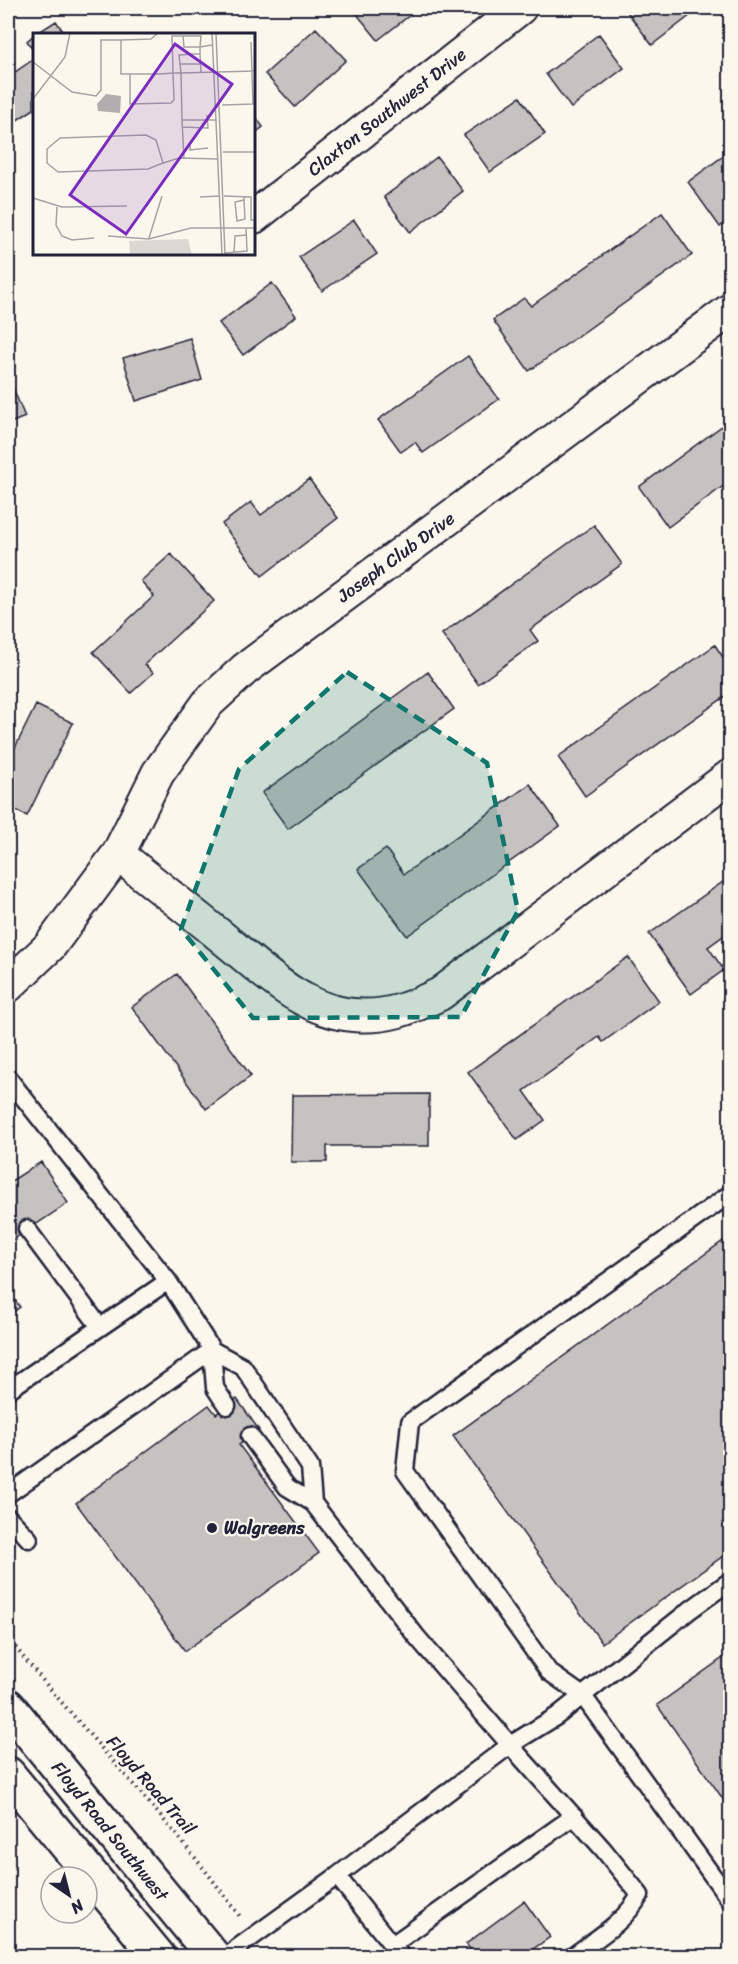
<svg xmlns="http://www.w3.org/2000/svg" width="738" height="1964" font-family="Sriracha,sans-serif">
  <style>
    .building { fill: #c6c2c0; stroke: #22223b; stroke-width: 1.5 }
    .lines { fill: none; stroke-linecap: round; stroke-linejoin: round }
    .service-casing { stroke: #22223b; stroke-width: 21 }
    .minor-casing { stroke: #22223b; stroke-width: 36 }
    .secondary-casing { stroke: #22223b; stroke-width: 38 }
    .path { stroke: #22223b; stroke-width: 4; stroke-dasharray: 1.5 4.5; stroke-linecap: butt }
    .service { stroke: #fbf7ec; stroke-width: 16 }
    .minor { stroke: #fbf7ec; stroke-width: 32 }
    .secondary { stroke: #fbf7ec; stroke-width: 33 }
    .marked { fill: #0f766e; fill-opacity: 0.2; stroke: #0f766e; stroke-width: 4.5; stroke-dasharray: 12 8; stroke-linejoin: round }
    .poi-dot { fill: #22223b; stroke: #fbf7ec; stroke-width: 2 }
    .labels { text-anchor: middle; stroke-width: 4.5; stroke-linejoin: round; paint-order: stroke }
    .street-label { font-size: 18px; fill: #22223b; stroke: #fbf7ec }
    .poi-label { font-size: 18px; font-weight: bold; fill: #22223b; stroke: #fbf7ec; text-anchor: start }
    .inset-road { fill: none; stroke: #a4a2a5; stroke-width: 1.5 }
    .view { fill: #7b2cbf; fill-opacity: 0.15; stroke: #7b2cbf; stroke-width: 3 }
    .inset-edge { fill: none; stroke: #22223b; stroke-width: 3 }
  </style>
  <rect width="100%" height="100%" fill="#fbf7ec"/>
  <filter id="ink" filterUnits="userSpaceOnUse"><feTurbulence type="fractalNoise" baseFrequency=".0167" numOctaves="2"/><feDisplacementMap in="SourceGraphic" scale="12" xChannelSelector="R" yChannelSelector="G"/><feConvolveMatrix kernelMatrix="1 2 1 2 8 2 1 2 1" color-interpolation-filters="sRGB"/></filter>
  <g filter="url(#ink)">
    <path class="building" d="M 352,8 L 419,8 L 378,40 Z
      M 627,8 L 700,8 L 652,45 L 625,9 Z
      M 56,21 L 65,34 L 36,34 Z
      M 316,28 L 346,60 L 295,107 L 265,74 Z
      M 599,34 L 624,68 L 571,108 L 546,74 Z
      M 34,35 L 34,52 L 27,41 Z
      M 34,59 L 34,109 L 8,126 L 8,77 Z
      M 520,97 L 545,134 L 490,172 L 464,135 Z
      M 254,114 L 263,127 L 254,134 Z
      M 730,151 L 730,219 L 720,227 L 688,182 Z
      M 437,157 L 463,191 L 410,232 L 384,197 Z
      M 662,213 L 692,255 L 529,371 L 493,320 L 524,298 L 531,306 Z
      M 354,220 L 377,254 L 322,291 L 299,257 Z
      M 272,283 L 296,316 L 243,355 L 219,323 Z
      M 190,338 L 202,380 L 136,401 L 123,358 Z
      M 468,356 L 499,399 L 423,453 L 415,442 L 401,452 L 378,420 Z
      M 8,376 L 25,417 L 8,424 Z
      M 730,420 L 730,481 L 668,527 L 639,487 Z
      M 309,479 L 338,518 L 262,576 L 222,524 L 251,502 L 261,515 Z
      M 594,525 L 622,564 L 530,630 L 538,641 L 478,684 L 442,634 Z
      M 171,554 L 214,601 L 145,664 L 153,673 L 131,693 L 93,652 L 154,596 L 141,581 Z
      M 715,645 L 730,668 L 730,693 L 585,796 L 558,757 Z
      M 428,672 L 454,709 L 288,829 L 262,793 Z
      M 36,705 L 73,723 L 27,816 L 8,807 L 8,762 Z
      M 530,784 L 560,826 L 407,936 L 358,869 L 386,849 L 404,874 Z
      M 730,877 L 730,931 L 708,947 L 724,970 L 691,994 L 649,934 Z
      M 628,957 L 659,1001 L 603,1042 L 599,1037 L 524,1091 L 545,1120 L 517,1140 L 468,1072 Z
      M 177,974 L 251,1076 L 206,1109 L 132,1007 Z
      M 429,1094 L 429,1146 L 327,1146 L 327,1162 L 291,1162 L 292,1095 Z
      M 41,1162 L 68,1203 L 8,1243 L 8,1183 Z
      M 730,1236 L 730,1551 L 602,1643 L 453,1436 Z
      M 8,1290 L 20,1307 L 8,1316 Z
      M 237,1399 L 259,1430 L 239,1445 L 319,1553 L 185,1651 L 76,1503 L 209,1405 L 216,1414 Z
      M 730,1653 L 730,1809 L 657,1705 Z
      M 524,1901 L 550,1937 L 523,1956 L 476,1956 L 466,1944 Z"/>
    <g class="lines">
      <g class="service-casing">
        <path id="service" d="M 8,1078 L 168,1281 L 212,1350 L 8,1494
          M 730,1194 L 410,1422 L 405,1471 L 549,1672 L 583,1696 L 730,1900
          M 27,1229 L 100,1327
          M 212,1350 L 243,1367 L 310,1467 L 313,1503 L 416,1636 L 510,1745 L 337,1876 L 226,1956
          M 212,1350 L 215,1388 L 227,1406
          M 8,1390 L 168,1281
          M 250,1436 L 287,1487 L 313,1503
          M 8,1517 L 29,1539
          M 337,1876 L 401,1956
          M 392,1945 L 574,1816
          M 573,1956 C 597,1938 625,1922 640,1895 L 603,1849 L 510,1745 L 557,1716 L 690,1610 L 730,1581"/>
      </g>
      <g class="minor-casing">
        <path id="minor" d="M 254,217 L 520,8
          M 730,310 L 245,669 L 208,703 L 158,773 L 118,854 C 151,881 185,907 218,934 C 257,965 300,1011 353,1015 C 387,1018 409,1009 440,994 L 730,776
          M 8,986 L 50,946 L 118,854"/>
      </g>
      <g class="secondary-casing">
        <path id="secondary" d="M 8,1706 L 213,1956
          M 8,1774 L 158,1956"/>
      </g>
      <path class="path" d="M 8,1638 C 84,1733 170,1819 241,1918"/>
      <use href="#service" class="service"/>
      <use href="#minor" class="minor"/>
      <use href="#secondary" class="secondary"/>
    </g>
  </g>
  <path class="marked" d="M 347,672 L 487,763 L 518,911 L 461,1017 L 253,1018 L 181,929 L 239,769 Z"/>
  <circle class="poi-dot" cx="212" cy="1528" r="6"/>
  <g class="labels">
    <g class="street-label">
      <text transform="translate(387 112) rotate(-38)" y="6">Claxton Southwest Drive</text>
      <text transform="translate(396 557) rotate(-36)" y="6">Joseph Club Drive</text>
      <text transform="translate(151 1785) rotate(49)" y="6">Floyd Road Trail</text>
      <text transform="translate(110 1831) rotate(51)" y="6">Floyd Road Southwest</text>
    </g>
    <g class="poi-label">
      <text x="224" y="1534">Walgreens</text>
    </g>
  </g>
  <g transform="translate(33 33)">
    <rect width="222" height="222" fill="#fbf7ec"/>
    <path d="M 155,206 L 159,222 L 97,222 L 96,208 Z" fill="#dbd8d3"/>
    <path d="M 73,61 L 88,63 L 87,80 L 65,78 L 64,71 Z" fill="#b1aeb0"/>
    <path class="inset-road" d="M 179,0 L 189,222M 183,0 L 192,222M 150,3 L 151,14 L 167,14 L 168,3 L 139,3 L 140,40 L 141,67 L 138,70 L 97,71 L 97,41 L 127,41 L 140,40 L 148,40 L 146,22 L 161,21 L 167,21 L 168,40M 88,7 L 118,6 L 125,0M 167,21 L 167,14 L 179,12M 0,29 L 39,59 L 63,63 L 68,57 L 68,7 L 88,7 L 88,41 L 97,41M 147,31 L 168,31M 0,66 L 32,24 L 37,0M 189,72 L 220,71 L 218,9M 149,87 L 148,40 L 222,38M 149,94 L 175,95 L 174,82M 113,102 L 123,107 L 130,130 L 115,136 L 25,139 L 14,130 L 14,116 L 27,105 ZM 157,110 L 157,117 L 175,115M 190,119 L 222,119M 151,126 L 149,87 L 184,87M 130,130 L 146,125 L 185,126M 191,163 L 218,164 L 218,187 L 222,187M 211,163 L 211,167 L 212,186 L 204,188 L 202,169 L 211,167M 167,164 L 187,163M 0,165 L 29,174 L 94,173M 24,174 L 23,192 L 29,203 L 39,207 L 61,205M 75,203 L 116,206 L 158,195 L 222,195M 116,205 L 129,163M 201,219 L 202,203 L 214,202M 192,220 L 214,218 L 213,195"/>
    <path class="view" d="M 142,11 L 199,51 L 93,201 L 37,162 Z"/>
    <rect width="222" height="222" class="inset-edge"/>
  </g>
  <rect width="738" height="1964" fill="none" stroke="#fbf7ec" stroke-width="30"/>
  <rect x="15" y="15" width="708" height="1934" fill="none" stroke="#22223b" stroke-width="2" filter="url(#ink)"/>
  <g transform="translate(69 1895) rotate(145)"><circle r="28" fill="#fbf7ec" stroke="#a4a2a5" stroke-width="1.5"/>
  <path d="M0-4.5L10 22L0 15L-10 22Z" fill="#22223b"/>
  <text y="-9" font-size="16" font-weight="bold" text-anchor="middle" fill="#22223b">N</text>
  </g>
</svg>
